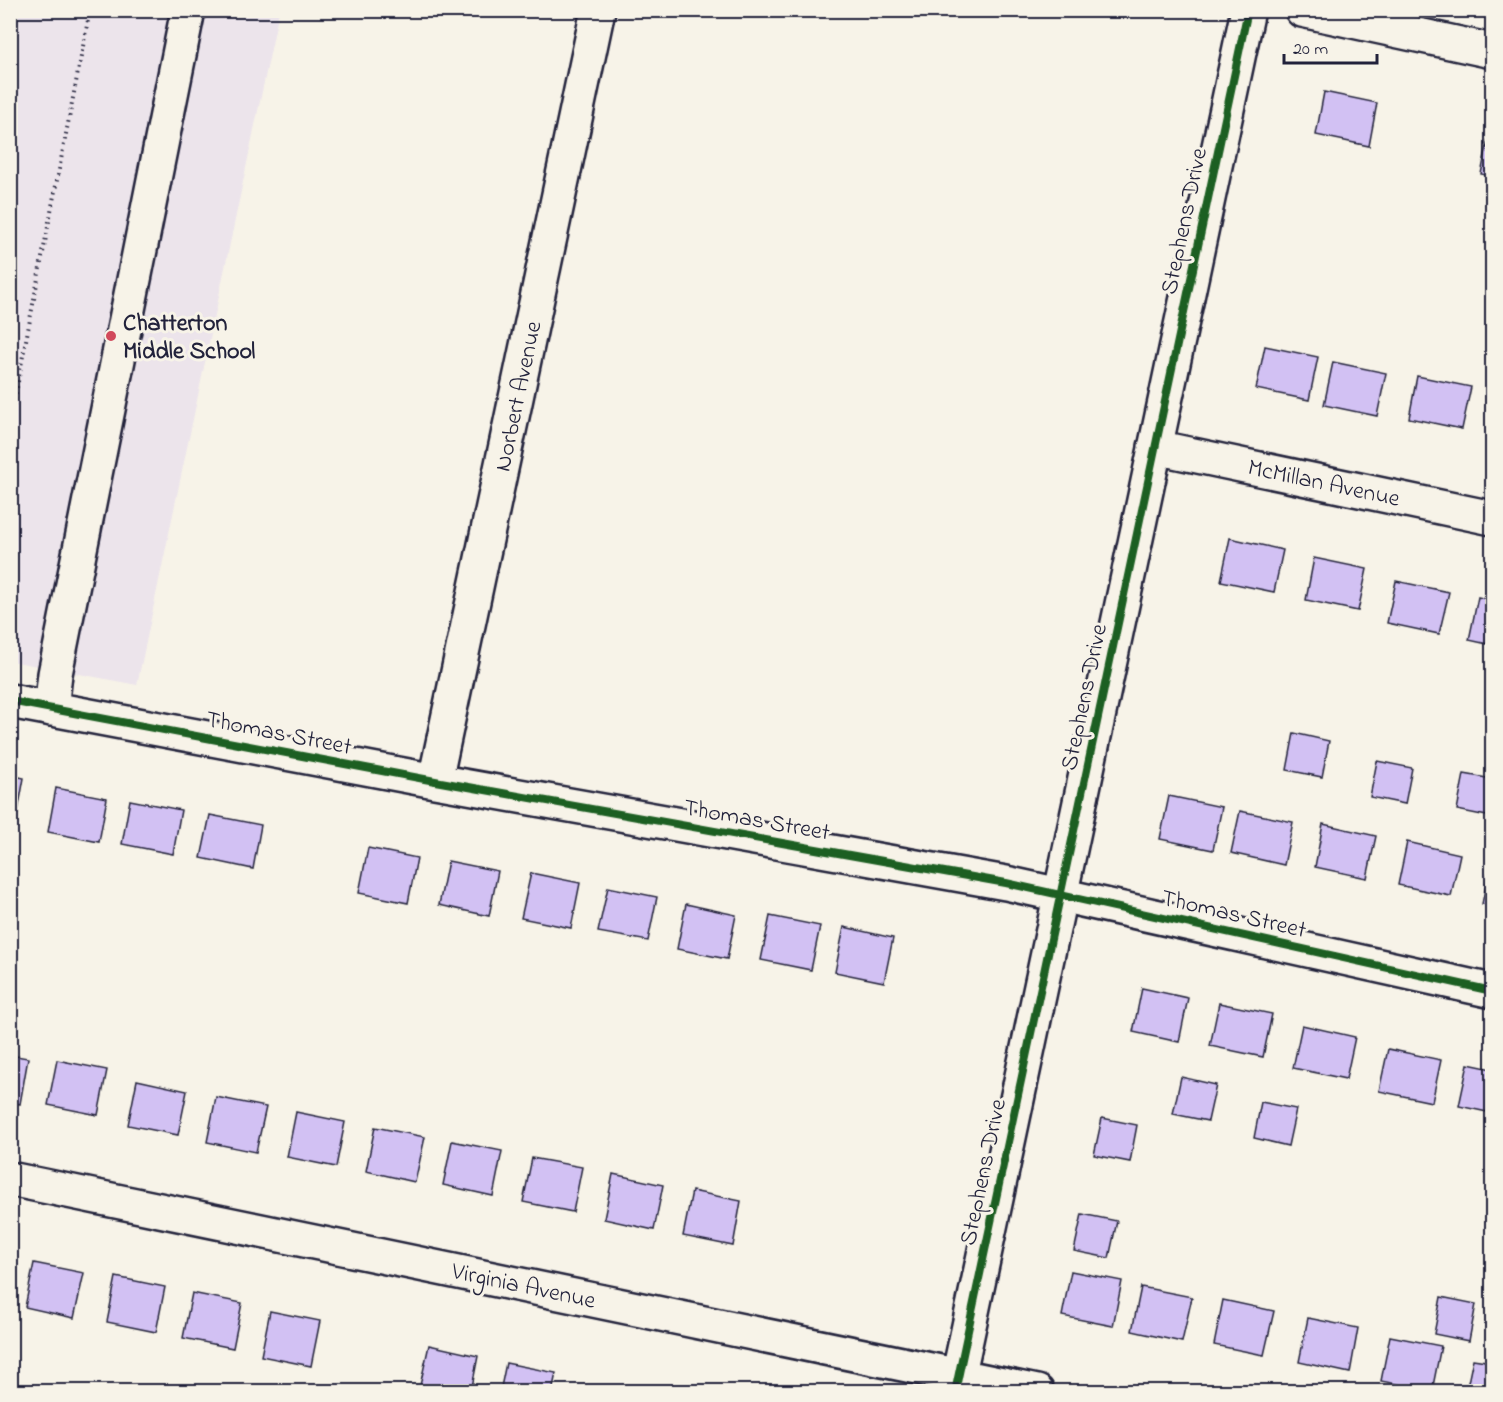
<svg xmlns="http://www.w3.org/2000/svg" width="1503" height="1402" font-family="'Indie Flower',sans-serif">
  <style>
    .built { fill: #ece4eb }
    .building { fill: #d2c1f3; stroke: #22223b; stroke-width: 1.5 }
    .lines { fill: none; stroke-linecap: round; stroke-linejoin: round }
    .minor-casing { stroke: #22223b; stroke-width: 38 }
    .path { stroke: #22223b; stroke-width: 4; stroke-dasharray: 1.5 4.5; stroke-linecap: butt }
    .minor { stroke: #f7f3e8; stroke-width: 33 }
    .cycleway-casing { stroke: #f7f3e8; stroke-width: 11 }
    .cycleway { stroke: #1b5e20; stroke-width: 8 }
    .poi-dot { fill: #d1495b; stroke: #f7f3e8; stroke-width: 2 }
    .labels { text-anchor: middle; stroke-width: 6; stroke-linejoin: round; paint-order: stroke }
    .street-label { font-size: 24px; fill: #22223b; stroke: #f7f3e8 }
    .poi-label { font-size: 24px; font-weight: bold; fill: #22223b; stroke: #f7f3e8; text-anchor: start }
  </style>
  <rect width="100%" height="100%" fill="#f7f3e8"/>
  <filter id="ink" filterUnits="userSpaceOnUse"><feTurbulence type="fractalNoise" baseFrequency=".0167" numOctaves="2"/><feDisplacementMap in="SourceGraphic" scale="12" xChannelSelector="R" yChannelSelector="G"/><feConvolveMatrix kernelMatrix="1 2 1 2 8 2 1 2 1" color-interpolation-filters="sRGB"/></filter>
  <g filter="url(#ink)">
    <path class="built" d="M 10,11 L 279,11 L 137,685 L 11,661 Z"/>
    <path class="building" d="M 1324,92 L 1377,103 L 1369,146 L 1316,135 Z
      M 1490,131 L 1492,132 L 1492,176 L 1481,174 Z
      M 1265,346 L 1318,357 L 1309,400 L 1256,389 Z
      M 1333,362 L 1386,373 L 1377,416 L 1324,405 Z
      M 1417,376 L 1471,387 L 1462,429 L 1409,418 Z
      M 1230,538 L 1283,550 L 1274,592 L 1221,581 Z
      M 1314,558 L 1367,569 L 1358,611 L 1306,600 Z
      M 1396,581 L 1449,592 L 1439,634 L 1387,623 Z
      M 1478,597 L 1492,600 L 1492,645 L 1469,640 Z
      M 1294,733 L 1329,741 L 1322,777 L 1287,770 Z
      M 1377,761 L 1412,768 L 1405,804 L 1370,797 Z
      M 1464,774 L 1492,779 L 1492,817 L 1457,810 Z
      M 10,775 L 24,778 L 16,822 L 10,821 Z
      M 56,788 L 107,798 L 99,842 L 48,832 Z
      M 1169,796 L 1222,807 L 1213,850 L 1160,839 Z
      M 130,800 L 181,810 L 173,854 L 122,844 Z
      M 1240,811 L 1293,822 L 1284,865 L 1231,853 Z
      M 210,815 L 261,825 L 253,869 L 201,858 Z
      M 1323,824 L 1376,836 L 1367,878 L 1315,867 Z
      M 1407,842 L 1460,854 L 1451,896 L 1398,885 Z
      M 368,848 L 417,858 L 408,903 L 359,893 Z
      M 448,861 L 498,871 L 489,916 L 439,905 Z
      M 1491,861 L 1492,861 L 1492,906 L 1482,904 Z
      M 531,873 L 580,883 L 571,928 L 521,918 Z
      M 608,887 L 657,897 L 648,941 L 598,932 Z
      M 686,904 L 736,915 L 727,959 L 677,949 Z
      M 770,916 L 820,926 L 811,970 L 761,960 Z
      M 844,927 L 893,938 L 884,982 L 835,972 Z
      M 1142,988 L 1188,998 L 1179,1042 L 1133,1032 Z
      M 1219,1003 L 1272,1014 L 1263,1057 L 1210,1046 Z
      M 1302,1025 L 1355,1037 L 1346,1079 L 1293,1068 Z
      M 1388,1049 L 1441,1060 L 1432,1102 L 1379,1091 Z
      M 10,1055 L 28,1058 L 20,1104 L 10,1102 Z
      M 57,1060 L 107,1070 L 98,1115 L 48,1105 Z
      M 1468,1064 L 1492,1069 L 1492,1113 L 1459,1106 Z
      M 1181,1077 L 1216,1085 L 1208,1121 L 1173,1114 Z
      M 137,1080 L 187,1091 L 178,1135 L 128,1125 Z
      M 216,1097 L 266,1107 L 256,1152 L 207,1142 Z
      M 1261,1102 L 1296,1109 L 1288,1146 L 1254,1138 Z
      M 296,1112 L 345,1122 L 336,1167 L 287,1157 Z
      M 1102,1118 L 1137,1125 L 1130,1162 L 1094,1155 Z
      M 375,1127 L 425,1137 L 415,1182 L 366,1171 Z
      M 452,1141 L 502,1151 L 493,1196 L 443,1185 Z
      M 532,1158 L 582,1167 L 573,1212 L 523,1202 Z
      M 613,1174 L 663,1185 L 654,1230 L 604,1219 Z
      M 692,1191 L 741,1201 L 733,1246 L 683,1236 Z
      M 1082,1214 L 1117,1221 L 1109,1258 L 1074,1251 Z
      M 34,1263 L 84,1273 L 74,1318 L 25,1307 Z
      M 1071,1271 L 1122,1281 L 1113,1326 L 1062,1316 Z
      M 116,1277 L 165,1287 L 156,1332 L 107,1322 Z
      M 1141,1287 L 1192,1297 L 1182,1342 L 1132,1331 Z
      M 192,1293 L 242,1303 L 233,1348 L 183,1338 Z
      M 1441,1297 L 1476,1304 L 1469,1341 L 1434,1334 Z
      M 1223,1300 L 1274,1311 L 1264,1355 L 1214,1345 Z
      M 270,1311 L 320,1321 L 311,1366 L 261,1356 Z
      M 1308,1318 L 1358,1328 L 1350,1373 L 1299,1362 Z
      M 1390,1336 L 1441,1346 L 1432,1391 L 1381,1381 Z
      M 429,1345 L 478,1356 L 471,1392 L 419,1390 Z
      M 1473,1359 L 1492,1362 L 1492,1392 L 1466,1392 Z
      M 506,1363 L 556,1373 L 552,1392 L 500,1392 Z"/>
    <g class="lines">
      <g class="minor-casing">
        <path id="minor" d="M 1302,10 L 1492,51
          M 1155,447 L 1492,518
          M 10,701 L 435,781 L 1006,883 L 1492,991
          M 51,709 L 55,674 L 188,10
          M 435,781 L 598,10
          M 10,1179 L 1037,1392
          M 955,1392 L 1248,10"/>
      </g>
      <path class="path" d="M 10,423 L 90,10"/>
      <use href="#minor" class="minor"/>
      <g class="cycleway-casing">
        <path id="cycleway" d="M 10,701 L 435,781 L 1006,883 L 1492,991
          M 955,1392 L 1248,10"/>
      </g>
      <use href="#cycleway" class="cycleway"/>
    </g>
  </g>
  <circle class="poi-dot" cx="111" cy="336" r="6"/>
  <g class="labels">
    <g class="street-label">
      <text transform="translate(1183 221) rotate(-78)" y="8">Stephens Drive</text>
      <text transform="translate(517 396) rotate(-78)" y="8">Norbert Avenue</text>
      <text transform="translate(1324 482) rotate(12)" y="8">McMillan Avenue</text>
      <text transform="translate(1083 697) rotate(-78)" y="8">Stephens Drive</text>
      <text transform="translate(279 732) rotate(11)" y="8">Thomas Street</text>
      <text transform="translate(757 819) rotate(10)" y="8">Thomas Street</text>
      <text transform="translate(1234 913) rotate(13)" y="8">Thomas Street</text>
      <text transform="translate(982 1172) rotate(-78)" y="8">Stephens Drive</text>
      <text transform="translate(524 1285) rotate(12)" y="8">Virginia Avenue</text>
    </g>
    <g class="poi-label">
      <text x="123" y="330">Chatterton<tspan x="123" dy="28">Middle School</tspan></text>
    </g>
  </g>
  <rect width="1503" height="1402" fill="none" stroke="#f7f3e8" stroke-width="36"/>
  <rect x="18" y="18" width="1467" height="1366" fill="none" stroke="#22223b" stroke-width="2" filter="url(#ink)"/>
  <path d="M1284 54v9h93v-9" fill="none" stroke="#22223b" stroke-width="3"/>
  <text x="1293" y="54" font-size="18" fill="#22223b" stroke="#f7f3e8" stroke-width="4.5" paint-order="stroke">20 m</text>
</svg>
